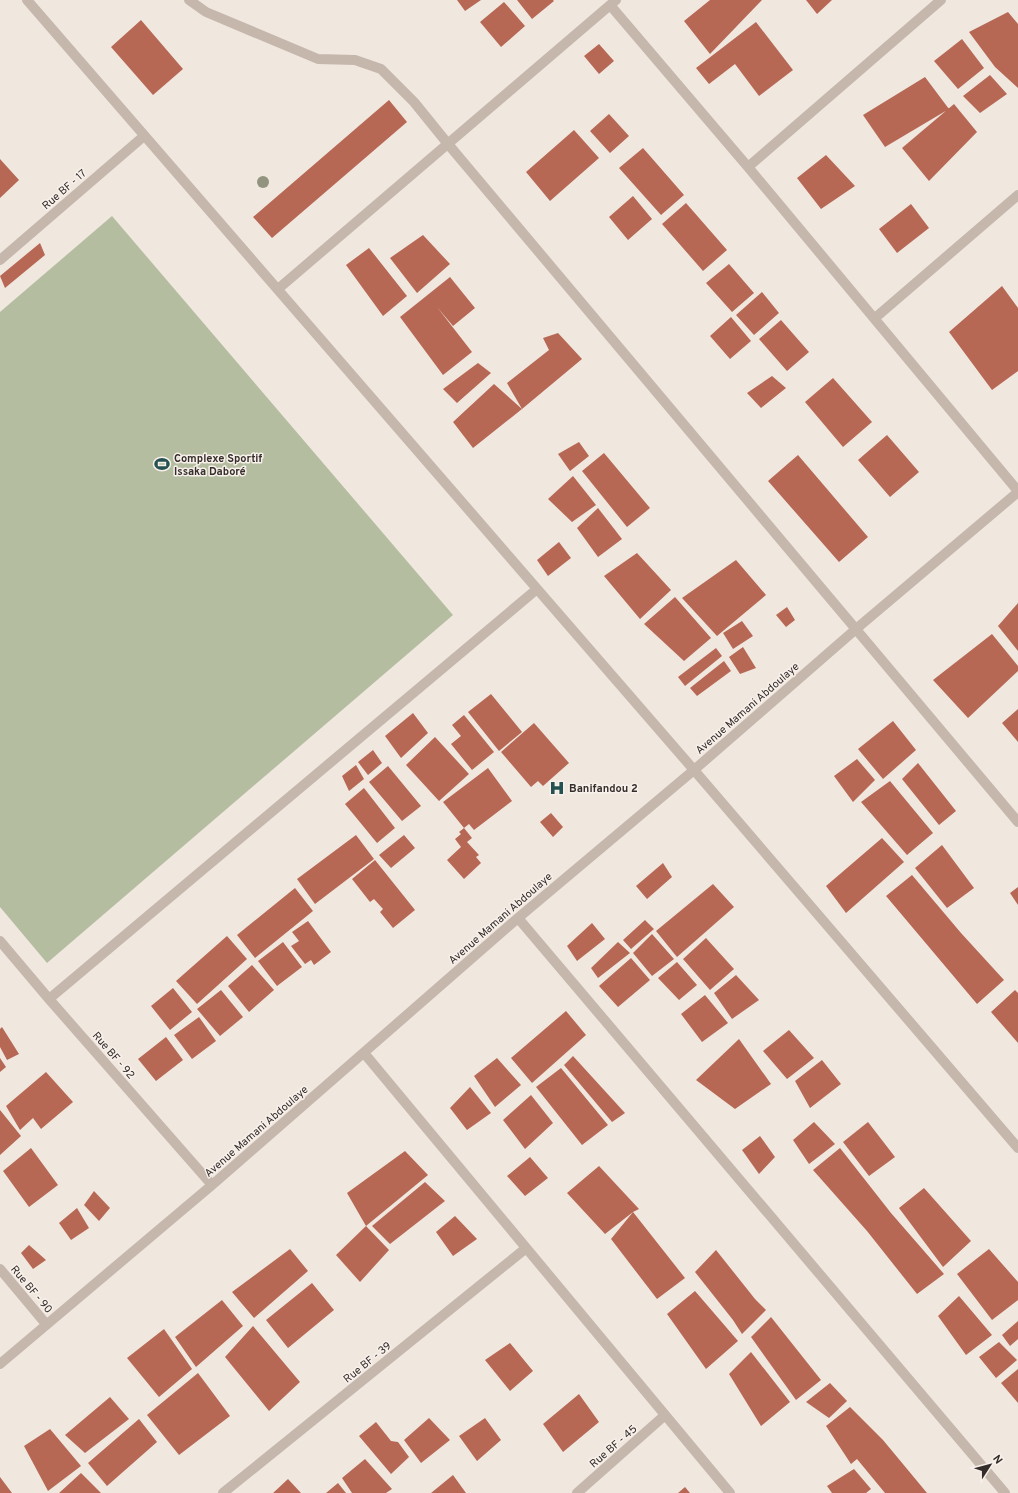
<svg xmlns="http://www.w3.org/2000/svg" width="1018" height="1493" font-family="Overpass,sans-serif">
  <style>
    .green { fill: #b5bda0 }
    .building { fill: #b76855 }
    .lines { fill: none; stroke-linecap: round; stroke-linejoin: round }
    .minor { stroke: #c6b7ac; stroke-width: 10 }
    .tree { fill: #93947f }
    .labels { text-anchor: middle; stroke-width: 3; stroke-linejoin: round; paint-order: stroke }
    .street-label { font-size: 11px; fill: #352d2a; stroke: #f8f1eb }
    .poi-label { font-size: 11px; font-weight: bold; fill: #352d2a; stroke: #f8f1eb; text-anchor: start }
  </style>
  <rect width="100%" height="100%" fill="#f0e7df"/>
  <path class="green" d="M 112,216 L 453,615 L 47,963 L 0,907 L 0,312 Z"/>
  <path class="building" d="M 457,0 L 481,0 L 465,11 Z
    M 517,0 L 553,0 L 554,1 L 532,19 Z
    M 710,0 L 762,0 L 710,54 L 684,21 Z
    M 806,0 L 832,0 L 817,14 Z
    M 504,2 L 525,26 L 501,47 L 480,22 Z
    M 1008,12 L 1018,24 L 1018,88 L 995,67 L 969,32 Z
    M 141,20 L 183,69 L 153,95 L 111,47 Z
    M 756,22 L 793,70 L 759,96 L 735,64 L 709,84 L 696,68 Z
    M 962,39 L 984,68 L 958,89 L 934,61 Z
    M 599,44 L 614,61 L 599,74 L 584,56 Z
    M 990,75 L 1007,94 L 980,113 L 963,96 Z
    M 925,77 L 949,109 L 885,147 L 863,115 Z
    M 389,100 L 407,122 L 272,238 L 253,217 Z
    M 954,104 L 977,132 L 929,181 L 902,148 Z
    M 609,114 L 629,136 L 610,153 L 590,131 Z
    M 574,130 L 599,158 L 550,201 L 526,172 Z
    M 643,148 L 684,195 L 661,215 L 619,168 Z
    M 826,155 L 855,186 L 821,209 L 797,178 Z
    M 0,159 L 19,180 L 0,198 Z
    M 633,196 L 652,219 L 628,240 L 609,217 Z
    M 686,203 L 727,250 L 703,271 L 662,224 Z
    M 911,204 L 929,228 L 897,253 L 879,229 Z
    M 423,235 L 450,264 L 417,293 L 390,258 Z
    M 40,243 L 45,255 L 5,288 L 0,276 Z
    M 369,248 L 407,296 L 383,316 L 346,265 Z
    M 729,264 L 754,293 L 732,312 L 706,283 Z
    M 450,277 L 475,308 L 453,326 L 437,307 L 472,352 L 443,375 L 400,317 Z
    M 1002,286 L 1018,308 L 1018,371 L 992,390 L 949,332 Z
    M 762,292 L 779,313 L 754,335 L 736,315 Z
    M 731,317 L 751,341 L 730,359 L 710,336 Z
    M 781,320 L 809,352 L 787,371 L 759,339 Z
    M 558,333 L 582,359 L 522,409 L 473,448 L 453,422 L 494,384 L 522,409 L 507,383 L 549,350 L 543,338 Z
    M 478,363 L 491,373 L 457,403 L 443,389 Z
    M 772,376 L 786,388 L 761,408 L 747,393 Z
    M 833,378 L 872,422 L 843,447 L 805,402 Z
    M 887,435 L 919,472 L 890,497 L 858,460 Z
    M 579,442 L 589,456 L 570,471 L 558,454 Z
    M 604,453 L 650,508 L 627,527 L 582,471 Z
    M 798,455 L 868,537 L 839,562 L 768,481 Z
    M 573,476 L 596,505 L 572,522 L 548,499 Z
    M 598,508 L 622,539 L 598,557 L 577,528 Z
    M 559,542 L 571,558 L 548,576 L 537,560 Z
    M 637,553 L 671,590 L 640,619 L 604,576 Z
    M 736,560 L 766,595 L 717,636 L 682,598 Z
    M 675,597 L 711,638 L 684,661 L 644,624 Z
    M 1018,603 L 1018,651 L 998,626 Z
    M 787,607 L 795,620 L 786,627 L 776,615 Z
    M 742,621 L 753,636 L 733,649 L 723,633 Z
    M 992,634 L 1018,666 L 1018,671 L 968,718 L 933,680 Z
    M 743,647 L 756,668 L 740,674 L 729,657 Z
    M 716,648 L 722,656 L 685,686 L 678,677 Z
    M 724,661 L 731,671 L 697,696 L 690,688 Z
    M 491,694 L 522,732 L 499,751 L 468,712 Z
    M 1018,709 L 1018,742 L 1002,723 Z
    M 413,713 L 428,733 L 401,758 L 385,736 Z
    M 464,715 L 494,752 L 472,770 L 451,744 L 461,736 L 452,725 Z
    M 893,721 L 916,750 L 883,779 L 858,749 Z
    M 534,723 L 569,763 L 543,786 L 538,781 L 531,787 L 501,752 Z
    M 435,737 L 469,774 L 439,801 L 406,765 Z
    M 373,750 L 382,763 L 368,775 L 358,762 Z
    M 857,759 L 875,780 L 853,802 L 834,776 Z
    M 918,763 L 956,811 L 939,825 L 902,779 Z
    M 356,765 L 364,779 L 349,791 L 342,776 Z
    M 388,766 L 421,806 L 402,821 L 369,782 Z
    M 488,768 L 512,801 L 474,830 L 469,824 L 464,828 L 443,802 Z
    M 890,781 L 933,833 L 907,855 L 861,802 Z
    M 364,788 L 395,828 L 377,843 L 345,804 Z
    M 551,813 L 563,827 L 553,837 L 540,822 Z
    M 464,828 L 472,838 L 467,842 L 479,855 L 476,857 L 481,863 L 464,879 L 447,860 L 461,847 L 455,839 L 461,834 L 459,832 Z
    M 356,835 L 374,859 L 315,904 L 297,879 Z
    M 404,835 L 415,848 L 391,868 L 379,855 Z
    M 882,838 L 904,862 L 846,913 L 826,886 Z
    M 942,845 L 974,888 L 947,908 L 915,868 Z
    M 375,860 L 415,910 L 393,928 L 380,912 L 383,909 L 374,899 L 370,902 L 352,879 Z
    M 663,863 L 672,877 L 647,899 L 636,886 Z
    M 912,875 L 961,933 L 1004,980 L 977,1004 L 886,896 Z
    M 713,884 L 734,907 L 677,957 L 656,931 Z
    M 1018,887 L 1018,905 L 1010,893 Z
    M 295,888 L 313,911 L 255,958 L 237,935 Z
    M 645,920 L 654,929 L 631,949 L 623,940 Z
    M 308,921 L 331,952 L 314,965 L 311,960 L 305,964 L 291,946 L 299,941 L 292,932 Z
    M 592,923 L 605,939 L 577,961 L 567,946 Z
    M 652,934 L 674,959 L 652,976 L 633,953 Z
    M 227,936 L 247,959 L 197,1004 L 176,981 Z
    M 706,938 L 734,969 L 710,990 L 683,959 Z
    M 283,942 L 302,967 L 277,986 L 258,961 Z
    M 618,942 L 630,953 L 598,978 L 591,968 Z
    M 631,958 L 650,980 L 618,1007 L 599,986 Z
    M 677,962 L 697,985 L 679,1000 L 658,978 Z
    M 252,965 L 274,990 L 249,1012 L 228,986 Z
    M 736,975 L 759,1000 L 732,1019 L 714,993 Z
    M 173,988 L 192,1012 L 170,1030 L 151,1006 Z
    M 221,990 L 243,1017 L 220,1036 L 197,1009 Z
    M 1015,990 L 1018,993 L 1018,1043 L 991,1012 Z
    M 705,995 L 728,1023 L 702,1042 L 681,1014 Z
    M 566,1011 L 586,1035 L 532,1083 L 511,1058 Z
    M 199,1017 L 216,1041 L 192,1059 L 174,1035 Z
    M 2,1027 L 19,1054 L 7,1060 L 0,1047 L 0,1029 Z
    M 789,1030 L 814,1058 L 787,1079 L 763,1051 Z
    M 166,1037 L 183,1060 L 156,1081 L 138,1059 Z
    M 739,1039 L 771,1084 L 735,1109 L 696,1080 Z
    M 573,1056 L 625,1113 L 612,1122 L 564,1065 Z
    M 0,1058 L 6,1067 L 0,1072 Z
    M 497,1058 L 521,1085 L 495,1107 L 474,1076 Z
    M 822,1060 L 841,1084 L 810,1108 L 795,1081 Z
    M 561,1068 L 608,1125 L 582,1145 L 536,1087 Z
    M 46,1072 L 73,1102 L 41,1129 L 33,1118 L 20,1130 L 6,1106 Z
    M 470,1087 L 491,1113 L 467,1130 L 450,1108 Z
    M 531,1095 L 553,1123 L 525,1149 L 503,1120 Z
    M 0,1110 L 21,1136 L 0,1155 Z
    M 814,1122 L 835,1144 L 809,1164 L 793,1140 Z
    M 868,1122 L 895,1157 L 869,1176 L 843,1142 Z
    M 760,1136 L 775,1157 L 759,1174 L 742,1150 Z
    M 31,1148 L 58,1185 L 29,1207 L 3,1171 Z
    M 840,1148 L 891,1213 L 944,1274 L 917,1294 L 867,1231 L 813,1170 Z
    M 405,1151 L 428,1175 L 366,1226 L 347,1193 Z
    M 530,1157 L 548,1178 L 525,1196 L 507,1176 Z
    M 599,1166 L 639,1209 L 633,1212 L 685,1278 L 657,1299 L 611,1239 L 633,1212 L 605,1234 L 567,1193 Z
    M 425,1182 L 445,1201 L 390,1244 L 372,1226 Z
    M 924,1188 L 971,1241 L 943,1267 L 899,1208 Z
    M 94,1191 L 110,1208 L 99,1221 L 84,1205 Z
    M 77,1208 L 89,1228 L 71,1240 L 59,1223 Z
    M 455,1216 L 477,1239 L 453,1256 L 436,1232 Z
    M 366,1226 L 389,1250 L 360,1282 L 336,1255 Z
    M 29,1245 L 46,1260 L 33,1269 L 21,1253 Z
    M 290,1249 L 308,1271 L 254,1318 L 232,1292 Z
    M 989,1249 L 1018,1282 L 1018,1300 L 992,1320 L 957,1274 Z
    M 716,1250 L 755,1299 L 766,1310 L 742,1334 L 733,1320 L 695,1272 Z
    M 312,1283 L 334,1310 L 288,1348 L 266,1320 Z
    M 695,1291 L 738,1341 L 706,1369 L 667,1314 Z
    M 959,1296 L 992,1335 L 966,1355 L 938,1316 Z
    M 222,1300 L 243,1326 L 196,1367 L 175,1337 Z
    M 771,1317 L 821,1380 L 796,1400 L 751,1337 Z
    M 1018,1321 L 1018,1339 L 1010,1346 L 1002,1335 Z
    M 253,1326 L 300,1382 L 269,1411 L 225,1357 Z
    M 164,1329 L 192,1369 L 159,1397 L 127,1358 Z
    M 999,1342 L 1017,1360 L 996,1378 L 979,1357 Z
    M 510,1343 L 533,1371 L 510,1391 L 485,1360 Z
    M 751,1352 L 790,1402 L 761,1426 L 729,1374 Z
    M 1018,1369 L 1018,1403 L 1001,1383 Z
    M 198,1373 L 230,1416 L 179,1455 L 147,1415 Z
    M 830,1383 L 847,1401 L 829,1418 L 806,1402 Z
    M 579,1394 L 599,1422 L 563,1452 L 543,1424 Z
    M 110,1397 L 129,1419 L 85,1453 L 65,1435 Z
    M 850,1407 L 883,1440 L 927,1493 L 885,1493 L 857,1459 L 851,1464 L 826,1426 Z
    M 429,1418 L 450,1440 L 421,1463 L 404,1440 Z
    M 485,1418 L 501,1440 L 477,1461 L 459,1436 Z
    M 139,1419 L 157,1442 L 107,1486 L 88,1463 Z
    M 376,1422 L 391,1441 L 398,1442 L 409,1457 L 391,1474 L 359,1436 Z
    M 50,1429 L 81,1466 L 48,1491 L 24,1446 Z
    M 365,1459 L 392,1489 L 386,1493 L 352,1493 L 342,1478 Z
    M 854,1469 L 871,1489 L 866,1493 L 832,1493 L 827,1486 Z
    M 81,1473 L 101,1493 L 59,1493 Z
    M 453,1475 L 466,1493 L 431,1493 Z
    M 0,1477 L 12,1493 L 0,1493 Z
    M 288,1479 L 301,1493 L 273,1493 Z
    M 338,1483 L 346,1493 L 326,1493 Z
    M 685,1487 L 690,1493 L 678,1493 Z"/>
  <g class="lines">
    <path class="minor" d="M 27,0 L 694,770 L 1018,1148
      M 189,0 L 206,12 L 318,59 L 355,60 L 381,69 L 414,102 L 448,144 L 1018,822
      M 610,5 L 748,167 L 1018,491
      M 748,167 L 941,0
      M 0,260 L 144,136
      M 278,289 L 616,0
      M 875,318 L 1018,195
      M 518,918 L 1005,1493
      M 0,941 L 49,999 L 212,1185
      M 49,999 L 537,589
      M 364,1053 L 730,1493
      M 0,1269 L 46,1324
      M 0,1364 L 212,1185 L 518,918 L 694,770 L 856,629 L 1018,492
      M 223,1493 L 525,1249
      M 577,1493 L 664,1416"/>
  </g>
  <circle class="tree" cx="263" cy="182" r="6"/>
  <defs>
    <g id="stadium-bare" transform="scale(1.2)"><path d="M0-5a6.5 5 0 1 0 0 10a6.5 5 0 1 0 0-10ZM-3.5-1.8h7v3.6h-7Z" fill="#245152" stroke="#f8f1eb" stroke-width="2.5" paint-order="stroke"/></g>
    <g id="hospital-bare" transform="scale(1.2)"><path d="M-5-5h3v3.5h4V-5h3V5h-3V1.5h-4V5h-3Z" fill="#245152" stroke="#f8f1eb" stroke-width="2.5" paint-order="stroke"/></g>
  </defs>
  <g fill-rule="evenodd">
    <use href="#stadium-bare" x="162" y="464"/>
    <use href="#hospital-bare" x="557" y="788"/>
  </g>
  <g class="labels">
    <g class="street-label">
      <text transform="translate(64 189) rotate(-41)" y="4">Rue BF - 17</text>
      <text transform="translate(747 708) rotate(-41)" y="4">Avenue Mamani Abdoulaye</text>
      <text transform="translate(500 918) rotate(-41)" y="4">Avenue Mamani Abdoulaye</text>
      <text transform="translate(114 1055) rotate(49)" y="4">Rue BF - 92</text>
      <text transform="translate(256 1131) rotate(-41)" y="4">Avenue Mamani Abdoulaye</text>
      <text transform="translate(32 1289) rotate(50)" y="4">Rue BF - 90</text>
      <text transform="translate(367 1362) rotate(-39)" y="4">Rue BF - 39</text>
      <text transform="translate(613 1446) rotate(-41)" y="4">Rue BF - 45</text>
    </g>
    <g class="poi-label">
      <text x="174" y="462">Complexe Sportif<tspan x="174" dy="13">Issaka Daboré</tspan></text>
      <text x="569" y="792">Banifandou 2</text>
    </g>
  </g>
  <g transform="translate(990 1465) rotate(54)" stroke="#f8f1eb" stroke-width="3" paint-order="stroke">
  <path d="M0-3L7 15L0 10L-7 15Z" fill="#352d2a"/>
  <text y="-6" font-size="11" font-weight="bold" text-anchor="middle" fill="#352d2a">N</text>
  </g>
</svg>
